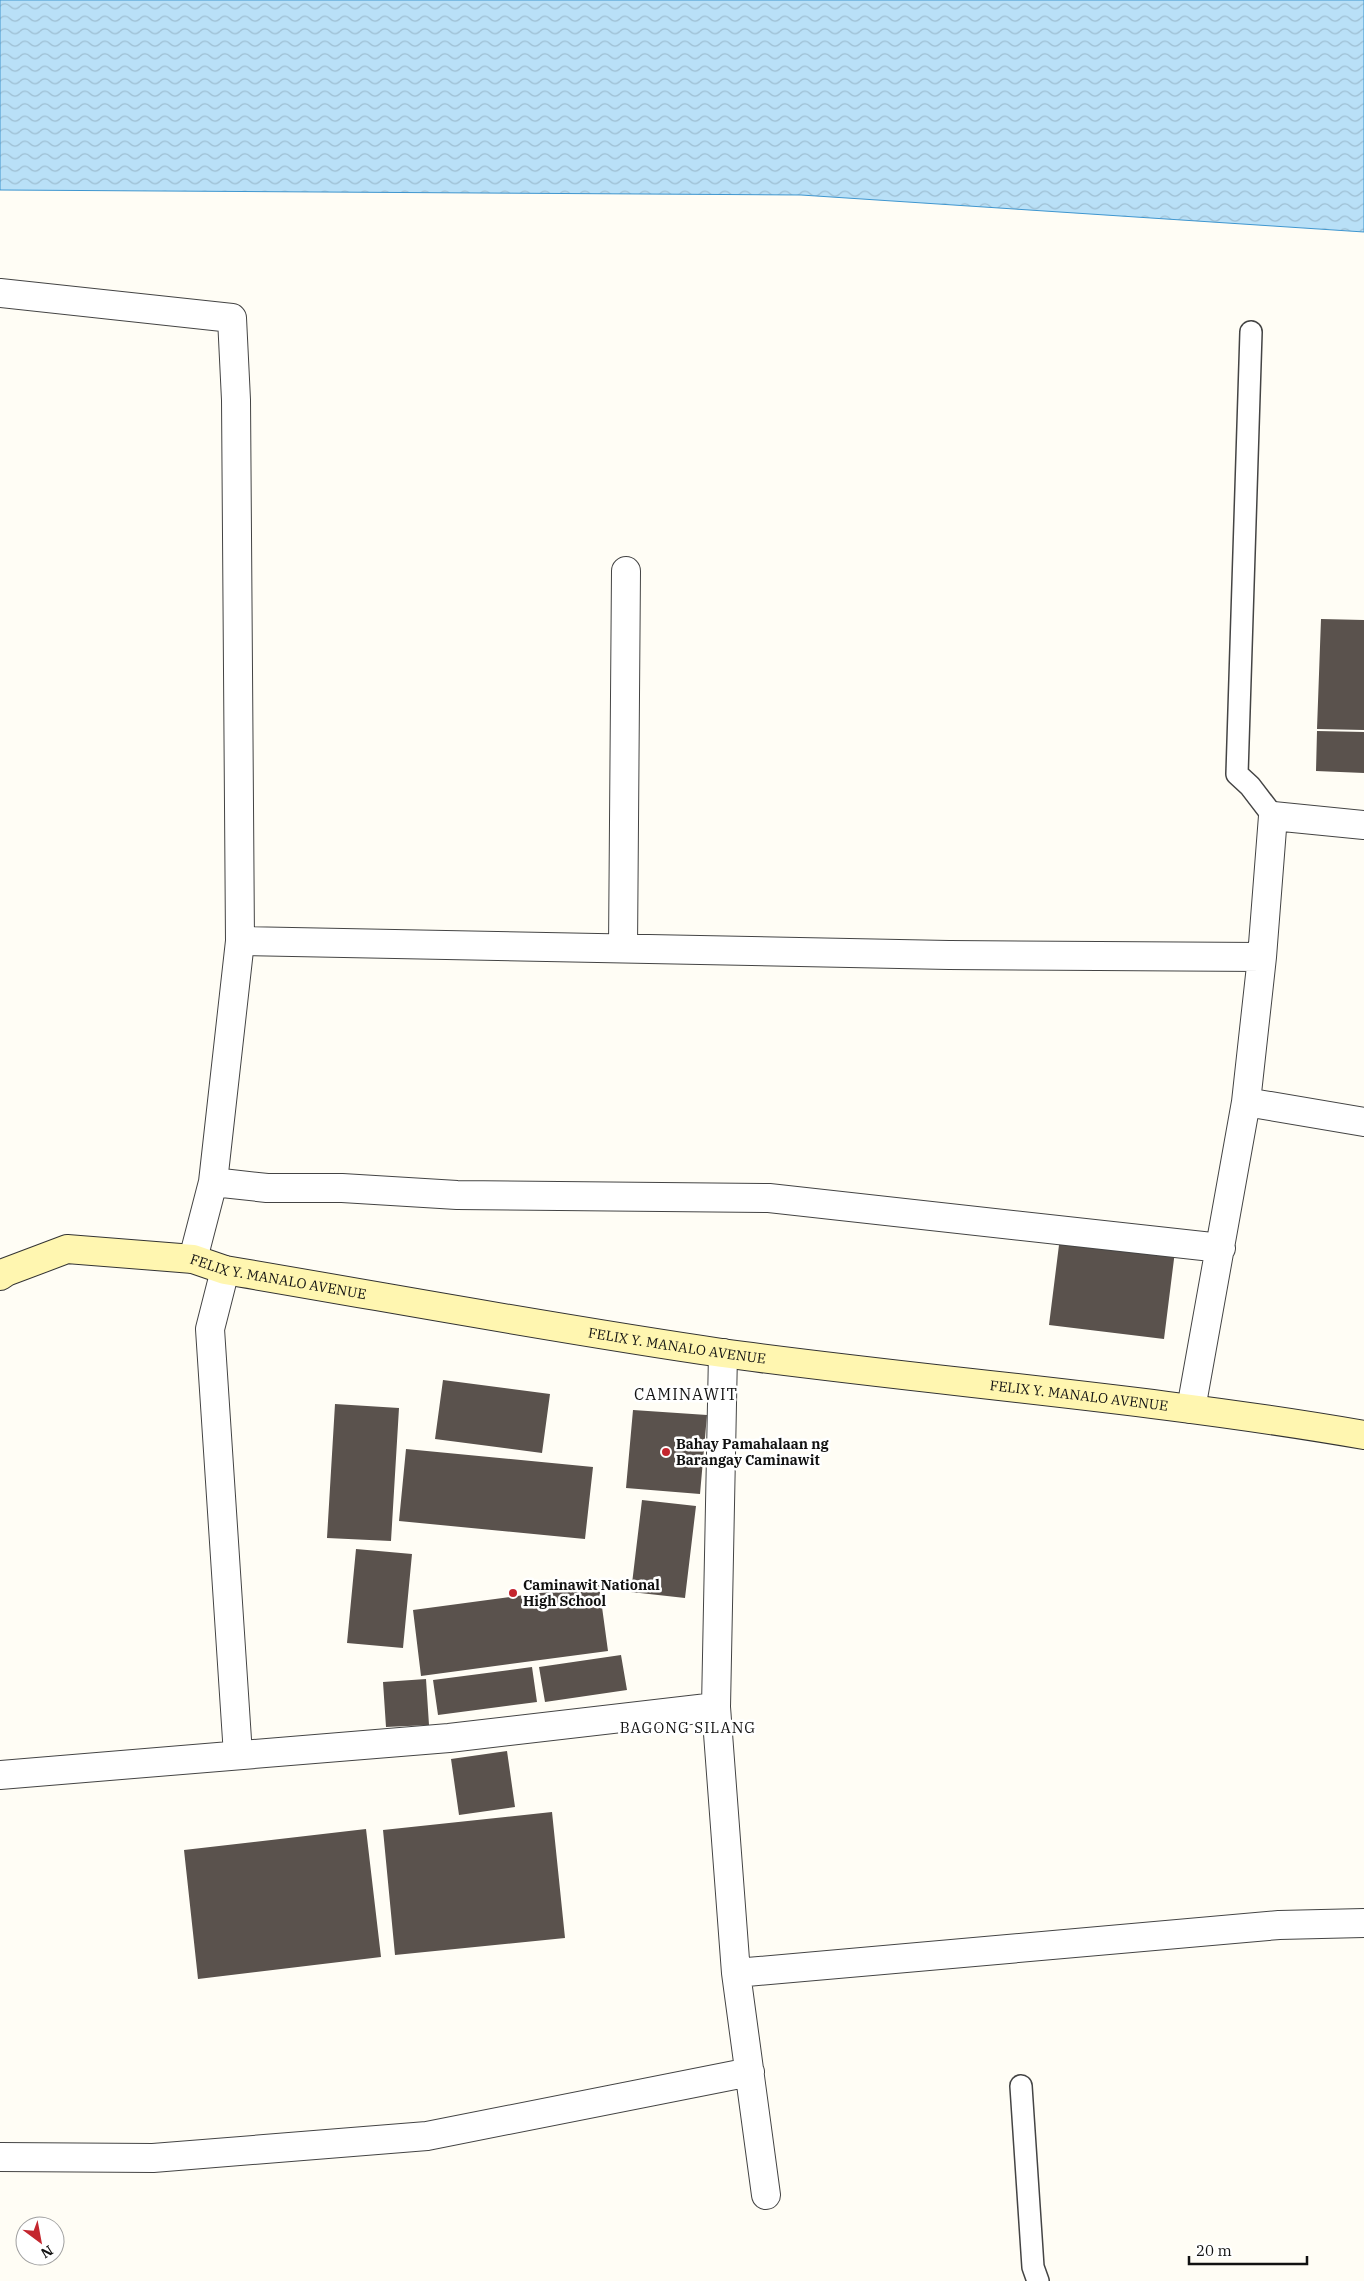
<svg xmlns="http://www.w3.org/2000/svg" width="1364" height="2281" font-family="'IBM Plex Serif',serif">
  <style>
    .water { fill: url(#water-waves); stroke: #3f96cf }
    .building { fill: #5a524d }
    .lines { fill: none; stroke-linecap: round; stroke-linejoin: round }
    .service-casing { stroke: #444; stroke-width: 24 }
    .minor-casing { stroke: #444; stroke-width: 30 }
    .secondary-casing { stroke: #333; stroke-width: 30 }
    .service { stroke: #fff; stroke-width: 21 }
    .minor { stroke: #fff; stroke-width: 28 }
    .secondary { stroke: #fff6b0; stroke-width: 28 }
    .poi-dot { fill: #c4262e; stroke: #fff; stroke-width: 2 }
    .labels { text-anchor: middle; stroke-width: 5; stroke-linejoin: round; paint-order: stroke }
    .street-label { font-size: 14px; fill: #111; stroke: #fff }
    .poi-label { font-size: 14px; font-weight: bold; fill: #111; stroke: #fff; text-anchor: start }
    .neighbourhood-label { font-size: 15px; letter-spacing: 1px; fill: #111; stroke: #fff }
    .quarter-label { font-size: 16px; letter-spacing: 1px; fill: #111; stroke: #fff }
  </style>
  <defs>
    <pattern id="water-waves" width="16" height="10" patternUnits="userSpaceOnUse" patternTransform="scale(1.25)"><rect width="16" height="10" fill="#b9e0f7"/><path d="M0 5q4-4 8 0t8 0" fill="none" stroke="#9ebfd3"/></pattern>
  </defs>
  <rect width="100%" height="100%" fill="#fffdf5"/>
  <path class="water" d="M 0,0 L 1364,0 L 1364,232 L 801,195 L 0,190 Z"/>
  <path class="building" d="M 1321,619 L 1364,620 L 1364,730 L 1317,729 Z
    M 1317,731 L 1364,732 L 1364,773 L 1316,771 Z
    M 1060,1237 L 1175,1251 L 1164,1339 L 1049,1325 Z
    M 443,1380 L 550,1394 L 542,1453 L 435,1439 Z
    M 335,1404 L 399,1408 L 391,1541 L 327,1538 Z
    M 633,1410 L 707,1415 L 700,1494 L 626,1488 Z
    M 406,1449 L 593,1467 L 585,1539 L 399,1521 Z
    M 642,1500 L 696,1506 L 685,1598 L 631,1592 Z
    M 356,1549 L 412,1554 L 403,1648 L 347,1643 Z
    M 599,1585 L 608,1651 L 421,1676 L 413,1610 Z
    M 621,1655 L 627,1690 L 545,1702 L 539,1667 Z
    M 532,1667 L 537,1702 L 438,1715 L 433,1680 Z
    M 426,1679 L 429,1725 L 386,1727 L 383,1682 Z
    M 507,1751 L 515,1807 L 459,1815 L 451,1759 Z
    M 552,1812 L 565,1938 L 395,1955 L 383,1830 Z
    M 366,1829 L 381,1957 L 198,1979 L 184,1850 Z"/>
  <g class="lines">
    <g class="service-casing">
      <path id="service" d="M 1251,332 L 1237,774 L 1250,786 L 1273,816
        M 1021,2086 L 1033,2267 L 1038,2281"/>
    </g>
    <g class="minor-casing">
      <path id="minor" d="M 0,293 L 232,318 L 236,400 L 240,941 L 213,1182 L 193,1259
        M 240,941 L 949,955 L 1262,957
        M 623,948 L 626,571
        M 1246,1102 L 1364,1122
        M 213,1182 L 267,1188 L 342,1188 L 457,1195 L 769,1198 L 1221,1248
        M 225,1270 L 210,1329 L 238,1755
        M 723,1353 L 716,1707 L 736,1973 L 766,2195
        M 1191,1409 L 1246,1102 L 1262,957 L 1273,816 L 1364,825
        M 0,1775 L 449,1738 L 716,1707
        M 736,1973 L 1279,1925 L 1364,1923
        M 0,2157 L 153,2158 L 427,2136 L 750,2072"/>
    </g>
    <g class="secondary-casing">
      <g id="secondary">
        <path id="s1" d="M 0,1276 L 6,1272 L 67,1249 L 193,1259 L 225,1270 C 391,1298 556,1329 722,1353 C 935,1382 1151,1398 1364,1435"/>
      </g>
    </g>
    <use href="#service" class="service"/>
    <use href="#minor" class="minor"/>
    <use href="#secondary" class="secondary"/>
  </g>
  <g class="poi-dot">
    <circle cx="666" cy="1452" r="5"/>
    <circle cx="513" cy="1593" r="5"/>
  </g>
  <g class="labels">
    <g class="street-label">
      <text dy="5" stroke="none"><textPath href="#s1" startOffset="286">FELIX Y. MANALO AVENUE</textPath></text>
      <text dy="5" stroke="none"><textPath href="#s1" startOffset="691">FELIX Y. MANALO AVENUE</textPath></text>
      <text dy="5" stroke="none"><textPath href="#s1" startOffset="1096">FELIX Y. MANALO AVENUE</textPath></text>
    </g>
    <g class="poi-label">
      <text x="676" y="1449">Bahay Pamahalaan ng<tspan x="676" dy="16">Barangay Caminawit</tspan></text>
      <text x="523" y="1590">Caminawit National<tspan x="523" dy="16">High School</tspan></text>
    </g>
    <g class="neighbourhood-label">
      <text x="688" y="1733">BAGONG SILANG</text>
    </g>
    <g class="quarter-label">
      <text x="686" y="1400">CAMINAWIT</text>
    </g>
  </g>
  <g transform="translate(40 2241) rotate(148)"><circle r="24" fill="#ffffff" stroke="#a0a0a0"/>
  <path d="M0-4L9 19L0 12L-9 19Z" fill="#c4262e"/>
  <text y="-8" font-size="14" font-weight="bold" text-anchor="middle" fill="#111111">N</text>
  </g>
  <path d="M1189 2256v8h118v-8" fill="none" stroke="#111111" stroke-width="2.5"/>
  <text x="1196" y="2256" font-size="15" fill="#111111" stroke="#ffffff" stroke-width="4" paint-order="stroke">20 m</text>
</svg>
